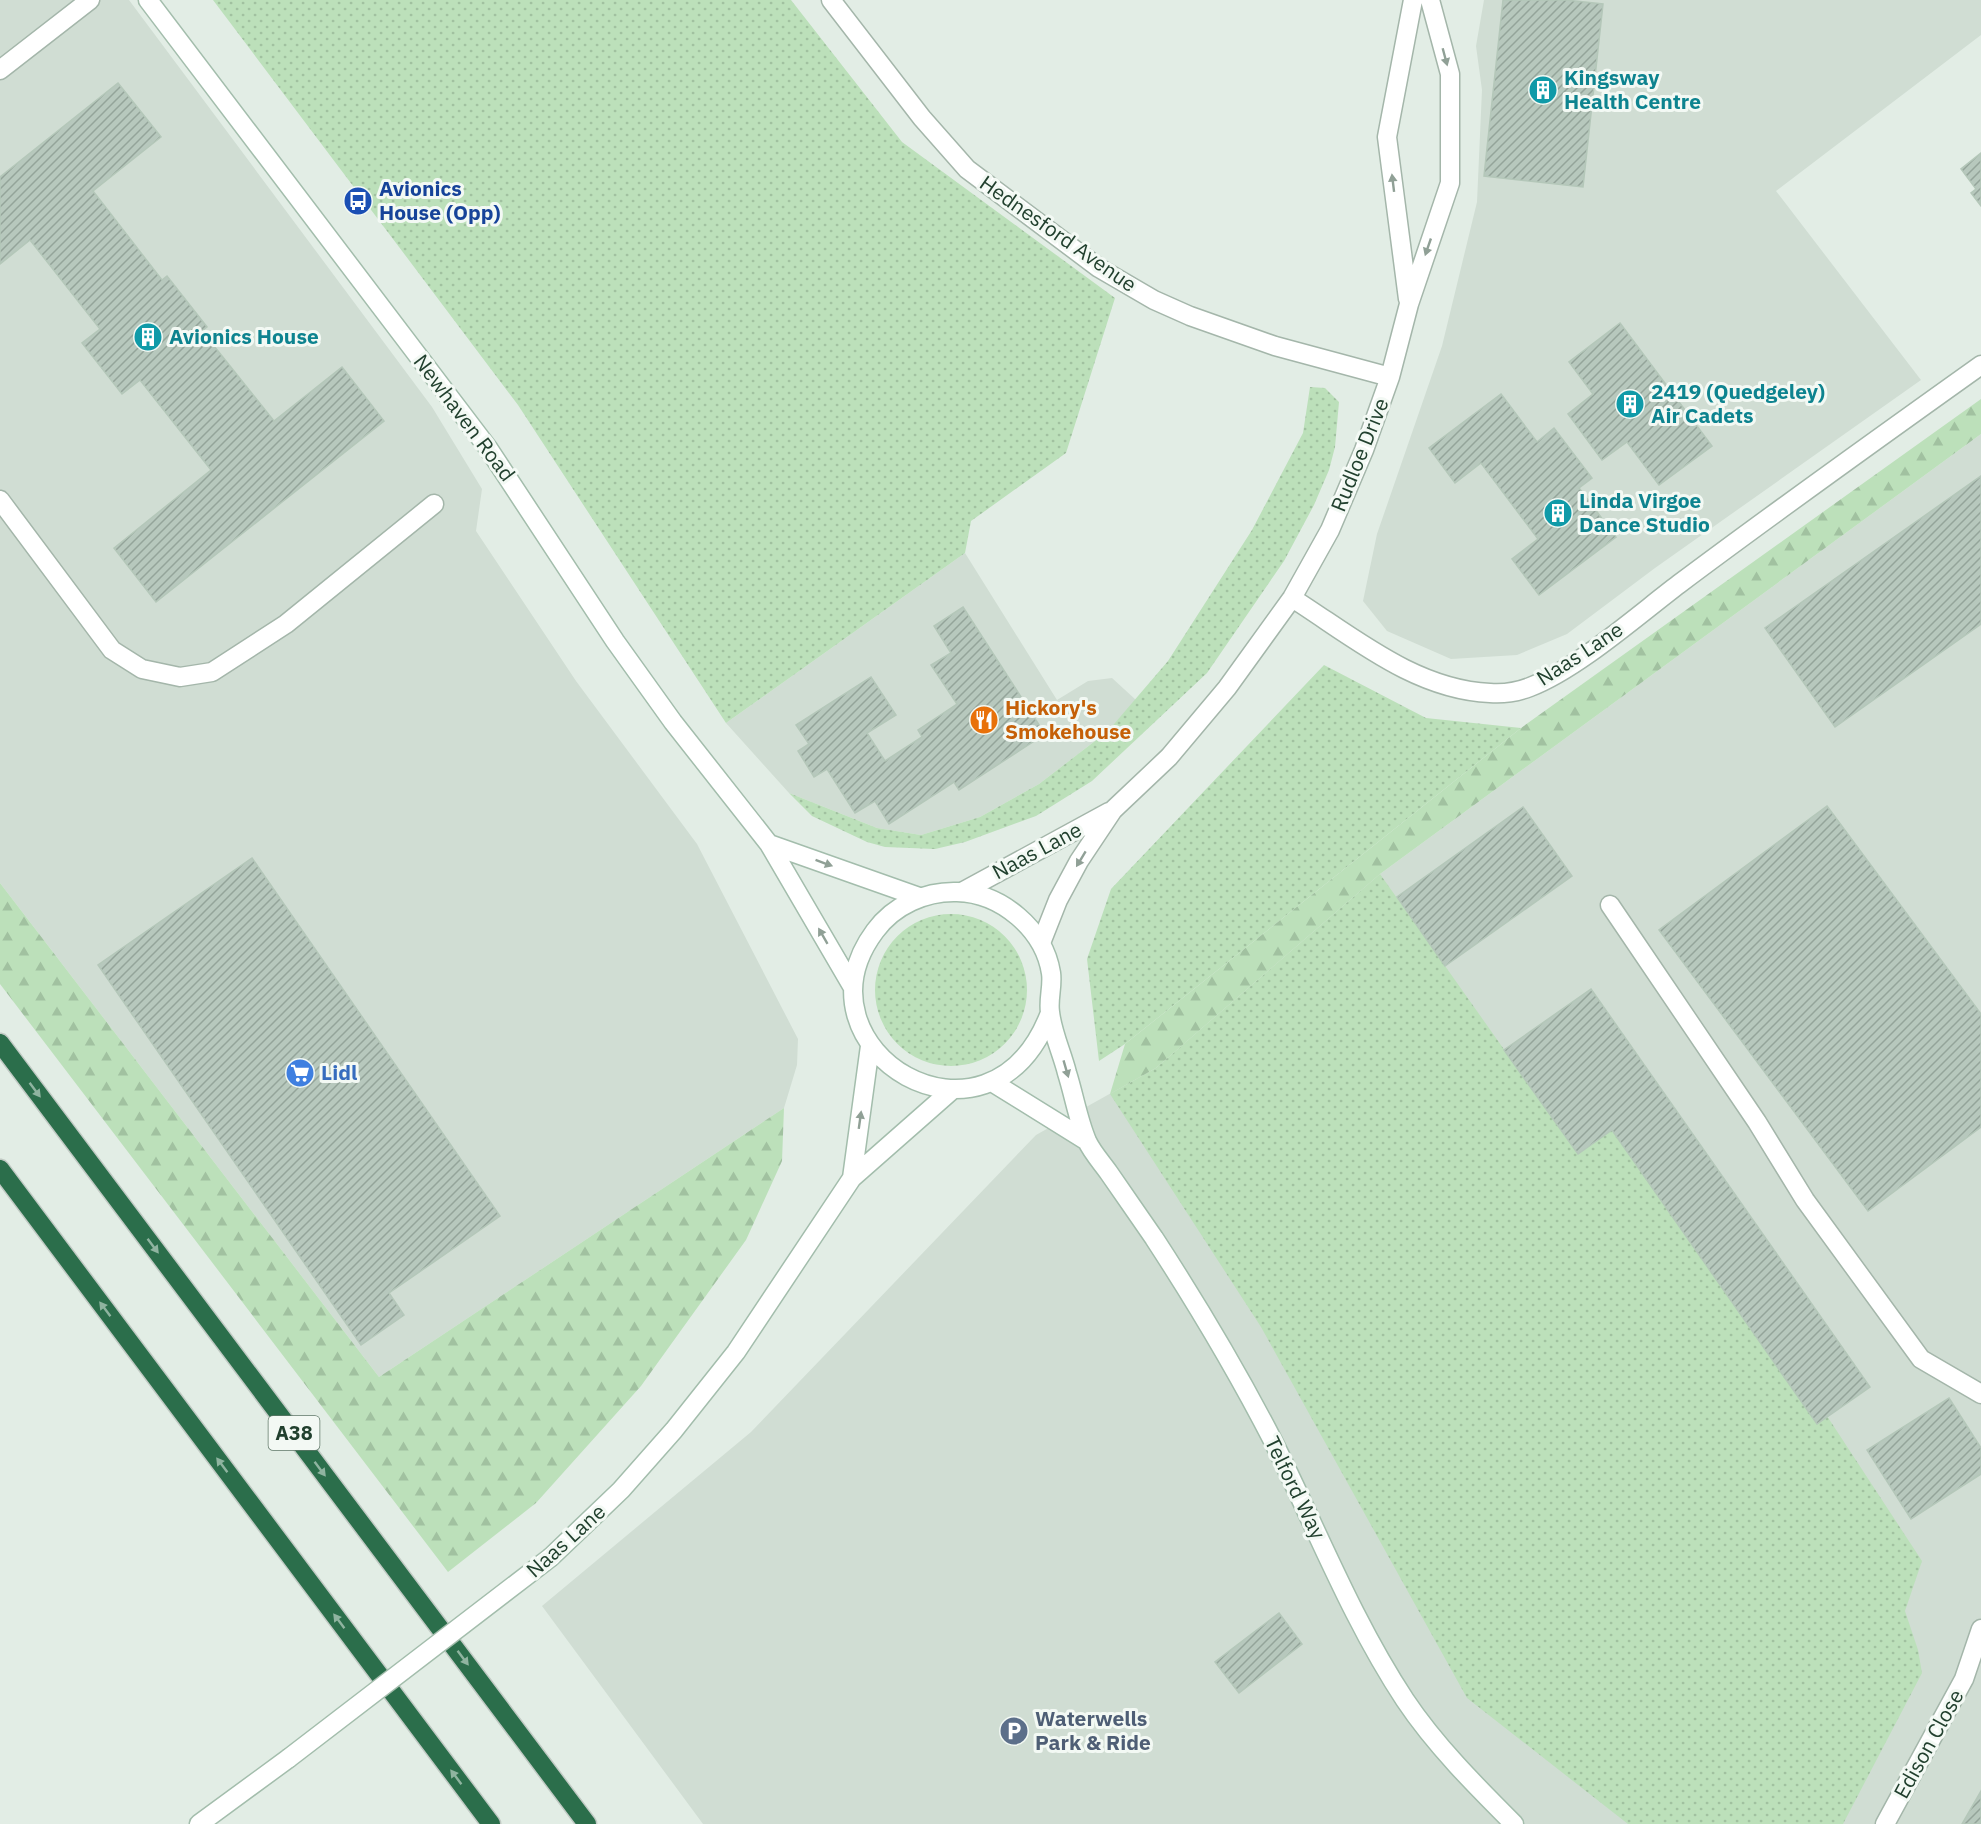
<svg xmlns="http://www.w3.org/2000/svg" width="1981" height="1824" font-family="'IBM Plex Sans',sans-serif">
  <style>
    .built { fill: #d0ddd3 }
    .grass { fill: url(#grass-dots) }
    .forest { fill: url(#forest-firs) }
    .building { fill: url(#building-hatch); stroke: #b4c7b9; stroke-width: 1.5 }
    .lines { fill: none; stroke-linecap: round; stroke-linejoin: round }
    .street-casing { stroke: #a4b6aa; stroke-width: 21 }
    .secondary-casing { stroke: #a3bdac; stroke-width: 21 }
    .highway-casing { stroke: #c1cac4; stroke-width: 21 }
    .street { stroke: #fff; stroke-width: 18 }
    .secondary { stroke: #fff; stroke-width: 18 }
    .highway { stroke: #2b6e4b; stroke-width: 18 }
    .secondary-bridge-casing { stroke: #a3bdac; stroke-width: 21; stroke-linecap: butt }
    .secondary-bridge { stroke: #fff; stroke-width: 18 }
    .oneway { fill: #90a096 }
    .oneway2 { fill: #8fb4a0 }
    .labels { text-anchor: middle; stroke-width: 6; stroke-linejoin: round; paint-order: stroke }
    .shield { fill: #f3f9f4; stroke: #607869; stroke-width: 1.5 }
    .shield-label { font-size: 20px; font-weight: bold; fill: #21402e }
    .culture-label { font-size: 21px; font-weight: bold; fill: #0d838f; stroke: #f3f9f4; text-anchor: start }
    .transit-label { font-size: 21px; font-weight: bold; fill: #164399; stroke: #f3f9f4; text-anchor: start }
    .street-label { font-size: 21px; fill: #21402e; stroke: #f3f9f4 }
    .food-label { font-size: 21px; font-weight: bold; fill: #c56008; stroke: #f3f9f4; text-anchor: start }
    .shop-label { font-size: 21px; font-weight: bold; fill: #366cbe; stroke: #f3f9f4; text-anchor: start }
    .service-label { font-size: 21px; font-weight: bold; fill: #4e5e75; stroke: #f3f9f4; text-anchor: start }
  </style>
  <defs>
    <pattern id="grass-dots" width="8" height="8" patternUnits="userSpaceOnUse" patternTransform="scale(1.5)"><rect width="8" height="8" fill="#bce0ba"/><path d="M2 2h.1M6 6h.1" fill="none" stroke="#a1c1a0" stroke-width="1.8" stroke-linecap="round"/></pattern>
    <pattern id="forest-firs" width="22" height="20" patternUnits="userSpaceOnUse" patternTransform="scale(1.5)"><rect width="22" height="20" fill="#bce0ba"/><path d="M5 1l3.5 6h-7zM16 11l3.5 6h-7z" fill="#a1c1a0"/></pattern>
    <pattern id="building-hatch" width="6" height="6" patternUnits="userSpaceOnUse" patternTransform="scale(1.5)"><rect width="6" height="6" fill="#b7c8bd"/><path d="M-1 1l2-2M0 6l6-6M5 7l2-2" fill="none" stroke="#94a49a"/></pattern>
  </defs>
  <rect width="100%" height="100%" fill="#e2ede5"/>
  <path class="built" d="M 0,0 L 129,0 L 432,407 L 482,489 L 476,531 L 576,681 L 697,844 L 798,1039 L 797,1065 L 784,1108 L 379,1377 L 0,883 Z
    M 1484,0 L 1981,0 L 1981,35 L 1776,191 L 1921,380 L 1655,568 L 1567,634 L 1517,655 L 1451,659 L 1387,631 L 1363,601 L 1377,534 L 1442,346 L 1477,202 L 1482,90 L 1476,46 Z
    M 1981,434 L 1981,1824 L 703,1824 L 542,1606 L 751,1432 L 1036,1135 L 1156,1068 L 1380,874 Z
    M 965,553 L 1057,700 L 1088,681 L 1112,678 L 1136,700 L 1108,731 L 1039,784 L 980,817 L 921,835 L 877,828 L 789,793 L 726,723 Z"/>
  <path class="grass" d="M 213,0 L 791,0 L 902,142 L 1115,298 L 1066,453 L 971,521 L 965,553 L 726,723 L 518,405 Z
    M 1310,387 L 1325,388 L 1339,402 L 1335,447 L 1329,470 L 1314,505 L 1284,561 L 1207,673 L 1092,781 L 1036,816 L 965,842 L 935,849 L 885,847 L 867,842 L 812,816 L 789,793 L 877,828 L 921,835 L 980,817 L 1039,784 L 1108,731 L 1168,661 L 1252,530 L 1303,433 Z
    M 1324,665 L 1426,718 L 1521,728 L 1125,1044 L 1099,1061 L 1087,959 L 1111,889 Z
    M 1380,874 L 1578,1154 L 1612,1130 L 1827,1416 L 1922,1561 L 1905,1611 L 1918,1650 L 1922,1673 L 1843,1824 L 1628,1824 L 1467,1698 L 1261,1327 L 1110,1094 L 1156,1068 Z
    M875 990a76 76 0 1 1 152 0a76 76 0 1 1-152 0Z"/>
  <path class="forest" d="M 1981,399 L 1981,434 L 1380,874 L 1156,1068 L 1110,1094 L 1125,1044 L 1521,728 Z
    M 0,883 L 379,1377 L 784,1108 L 782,1161 L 746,1240 L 641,1386 L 536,1503 L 448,1572 L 0,984 Z"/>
  <path class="building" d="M 1503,0 L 1566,0 L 1603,4 L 1583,187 L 1484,176 Z
    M 118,83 L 161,137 L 93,191 L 162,280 L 167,276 L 207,327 L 202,331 L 274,421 L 342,367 L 384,421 L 156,602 L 114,548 L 211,470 L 140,380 L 122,394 L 82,343 L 100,329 L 30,240 L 0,264 L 0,177 Z
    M 1981,153 L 1981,206 L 1971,193 L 1976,189 L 1961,169 Z
    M 1620,323 L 1712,446 L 1659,485 L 1627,442 L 1602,460 L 1568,414 L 1593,394 L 1569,362 Z
    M 1501,394 L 1537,442 L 1554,428 L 1592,478 L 1579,488 L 1616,537 L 1539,595 L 1512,559 L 1538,539 L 1481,463 L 1455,483 L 1429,448 Z
    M 1981,476 L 1981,624 L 1835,727 L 1765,628 Z
    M 963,607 L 1045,734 L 959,790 L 954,782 L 889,824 L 875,801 L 855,813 L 827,769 L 814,777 L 798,751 L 809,744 L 796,725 L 871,677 L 896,715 L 867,733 L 885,761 L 922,737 L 918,730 L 957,704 L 931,665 L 951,653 L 934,626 Z
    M 1827,806 L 1981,1014 L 1981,1127 L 1868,1211 L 1659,930 Z
    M 1523,807 L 1572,876 L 1445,966 L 1397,897 Z
    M 252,858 L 500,1216 L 389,1293 L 404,1315 L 361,1345 L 98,965 Z
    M 1591,989 L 1870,1387 L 1817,1424 L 1612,1130 L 1578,1154 L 1504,1050 Z
    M 1949,1398 L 1981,1448 L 1981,1474 L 1911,1519 L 1867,1450 Z
    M 1279,1613 L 1302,1644 L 1239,1693 L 1215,1662 Z
    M 1981,1791 L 1981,1824 L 1962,1824 Z"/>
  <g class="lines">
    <g class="street-casing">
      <path id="street" d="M 831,0 L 922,118 L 967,169 L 1099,268 L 1154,300 L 1190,316 L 1275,346 L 1390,377
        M 0,70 L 90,0
        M 1408,299 L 1387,137 L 1413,0
        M 0,500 L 112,650 L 142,669 L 180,677 L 212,672 L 286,624 L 434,504
        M 1292,598 C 1352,636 1415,690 1490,693 C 1503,694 1517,692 1530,687 C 1577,669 1638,615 1679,584 C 1779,509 1880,437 1981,365
        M 962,892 L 1109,812
        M 1610,905 L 1757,1122 L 1805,1200 L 1921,1359 L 1981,1394
        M 1041,943 L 1058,900 L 1079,861 L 1113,810 L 1169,757 L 1227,688 L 1292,598 L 1330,530 L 1364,450 L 1390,377 L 1409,304 L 1450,183 L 1450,74 L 1430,0
        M 1885,1824 L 1964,1679 L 1981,1629"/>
    </g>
    <g class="secondary-casing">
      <path id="secondary" d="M 148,0 L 488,448 L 615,641 L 673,722 L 769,844 L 852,986
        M 769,844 L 919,897
        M 1050,1013 C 989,1173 787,1049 875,931 C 894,905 926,891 957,892 C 1001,893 1044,929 1051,973 C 1053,986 1048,999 1050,1012 C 1052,1032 1062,1053 1067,1073 C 1074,1095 1078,1120 1087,1141 C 1092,1152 1102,1163 1109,1173 C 1124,1195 1139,1216 1154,1238 C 1197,1304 1237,1371 1273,1441 C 1316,1527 1352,1620 1405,1700 C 1435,1745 1476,1786 1514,1824
        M 992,1082 L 1087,1141
        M 852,1178 L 870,1046
        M 551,1557 L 621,1490 L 674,1430 L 736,1352 L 852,1178 L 952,1090
        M 199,1824 L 289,1758"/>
    </g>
    <g class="highway-casing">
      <path id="highway" d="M 0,1043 L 587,1824
        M 0,1169 L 491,1824"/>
    </g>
    <use href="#street" class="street"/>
    <use href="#secondary" class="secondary"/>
    <use href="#highway" class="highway"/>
    <g class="secondary-bridge-casing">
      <path id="secondary-bridge" d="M 289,1758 L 551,1557"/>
    </g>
    <use href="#secondary-bridge" class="secondary-bridge"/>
  </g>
  <defs><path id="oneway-solid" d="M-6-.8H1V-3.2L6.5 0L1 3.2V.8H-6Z" transform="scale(1.5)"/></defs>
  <g class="oneway">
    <use href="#oneway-solid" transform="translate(1445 57) rotate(75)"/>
    <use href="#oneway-solid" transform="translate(1393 183) rotate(-97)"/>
    <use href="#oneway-solid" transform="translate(1428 247) rotate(109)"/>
    <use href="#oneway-solid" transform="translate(1081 859) rotate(121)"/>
    <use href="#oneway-solid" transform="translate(824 863) rotate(20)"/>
    <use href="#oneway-solid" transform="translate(823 936) rotate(-120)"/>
    <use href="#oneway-solid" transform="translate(1066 1069) rotate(74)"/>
    <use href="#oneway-solid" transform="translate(860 1120) rotate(-82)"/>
  </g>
  <g class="oneway2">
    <use href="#oneway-solid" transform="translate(35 1090) rotate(53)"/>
    <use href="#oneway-solid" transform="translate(153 1246) rotate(53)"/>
    <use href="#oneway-solid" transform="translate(105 1309) rotate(-127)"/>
    <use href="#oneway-solid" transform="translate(222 1465) rotate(-127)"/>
    <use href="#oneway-solid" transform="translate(320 1469) rotate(53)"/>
    <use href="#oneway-solid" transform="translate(339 1621) rotate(-127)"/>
    <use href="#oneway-solid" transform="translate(463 1658) rotate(53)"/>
    <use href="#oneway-solid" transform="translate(456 1777) rotate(-127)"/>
  </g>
  <defs>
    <g id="building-disc" transform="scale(1.5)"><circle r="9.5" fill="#0f9aa8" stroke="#f3f9f4"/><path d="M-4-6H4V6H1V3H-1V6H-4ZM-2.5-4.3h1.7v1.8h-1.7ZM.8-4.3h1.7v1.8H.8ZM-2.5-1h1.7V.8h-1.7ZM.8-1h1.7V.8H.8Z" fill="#fff"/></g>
    <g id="bus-disc" transform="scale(1.5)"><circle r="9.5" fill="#1a4fb4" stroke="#f3f9f4"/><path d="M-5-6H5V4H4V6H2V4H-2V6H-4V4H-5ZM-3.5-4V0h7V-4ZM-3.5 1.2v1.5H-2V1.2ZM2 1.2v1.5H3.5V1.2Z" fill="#fff"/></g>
    <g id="restaurant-disc" transform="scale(1.5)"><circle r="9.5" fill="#e8710a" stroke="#f3f9f4"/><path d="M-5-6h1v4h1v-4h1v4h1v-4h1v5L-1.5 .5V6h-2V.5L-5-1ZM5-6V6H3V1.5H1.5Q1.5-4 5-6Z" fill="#fff"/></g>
    <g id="supermarket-disc" transform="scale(1.5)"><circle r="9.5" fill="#3f7fe0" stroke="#f3f9f4"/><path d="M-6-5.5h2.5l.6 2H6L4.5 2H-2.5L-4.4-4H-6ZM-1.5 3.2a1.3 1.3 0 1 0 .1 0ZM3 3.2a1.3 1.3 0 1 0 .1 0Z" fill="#fff"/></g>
    <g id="parking-disc" transform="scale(1.5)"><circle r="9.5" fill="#5c6f8a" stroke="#f3f9f4"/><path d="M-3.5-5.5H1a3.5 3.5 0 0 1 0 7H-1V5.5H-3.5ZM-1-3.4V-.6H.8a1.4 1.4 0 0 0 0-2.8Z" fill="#fff"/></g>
  </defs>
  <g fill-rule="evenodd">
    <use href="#building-disc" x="1543" y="90"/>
    <use href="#bus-disc" x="358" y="201"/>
    <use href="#building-disc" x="148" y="337"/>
    <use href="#building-disc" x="1630" y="404"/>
    <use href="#building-disc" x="1558" y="513"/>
    <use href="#restaurant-disc" x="984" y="720"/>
    <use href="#supermarket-disc" x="300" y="1073"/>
    <use href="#parking-disc" x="1014" y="1731"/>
  </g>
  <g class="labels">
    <rect class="shield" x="268.5" y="1416" width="51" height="34" rx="4.5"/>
    <g class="shield-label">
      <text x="294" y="1440">A38</text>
    </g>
    <g class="culture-label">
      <text x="1564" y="85">Kingsway<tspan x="1564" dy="24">Health Centre</tspan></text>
      <text x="169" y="344">Avionics House</text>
      <text x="1651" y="399">2419 (Quedgeley)<tspan x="1651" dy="24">Air Cadets</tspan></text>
      <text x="1579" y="508">Linda Virgoe<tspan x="1579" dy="24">Dance Studio</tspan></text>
    </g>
    <g class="transit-label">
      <text x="379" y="196">Avionics<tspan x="379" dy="24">House (Opp)</tspan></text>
    </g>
    <g class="street-label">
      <text transform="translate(1058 234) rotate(35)" y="7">Hednesford Avenue</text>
      <text transform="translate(464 418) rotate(53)" y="7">Newhaven Road</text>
      <text transform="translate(1360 455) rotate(-68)" y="7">Rudloe Drive</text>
      <text transform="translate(1580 654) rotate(-33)" y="7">Naas Lane</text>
      <text transform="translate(1037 851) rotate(-28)" y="7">Naas Lane</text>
      <text transform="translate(1295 1488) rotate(64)" y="7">Telford Way</text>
      <text transform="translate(566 1541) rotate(-42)" y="7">Naas Lane</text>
      <text transform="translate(1929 1744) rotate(-61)" y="7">Edison Close</text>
    </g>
    <g class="food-label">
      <text x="1005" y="715">Hickory's<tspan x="1005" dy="24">Smokehouse</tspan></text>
    </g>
    <g class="shop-label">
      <text x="321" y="1080">Lidl</text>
    </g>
    <g class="service-label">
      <text x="1035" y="1726">Waterwells<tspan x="1035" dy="24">Park &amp; Ride</tspan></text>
    </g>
  </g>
</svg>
